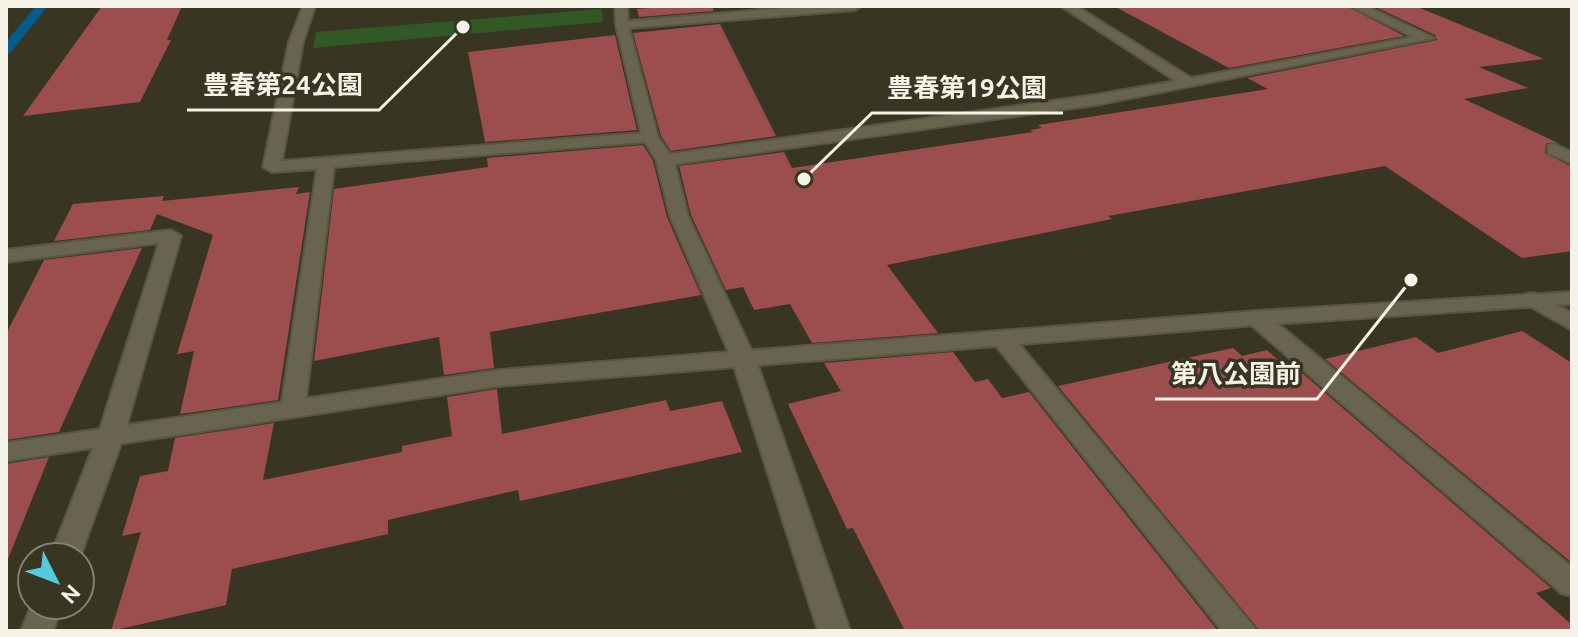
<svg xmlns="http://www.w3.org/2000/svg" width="1578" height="637" font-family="Ubuntu,'Noto Sans JP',sans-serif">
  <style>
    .green { fill: #325825 }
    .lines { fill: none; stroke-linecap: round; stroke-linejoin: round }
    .stream { fill: #055d8c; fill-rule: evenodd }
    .building { fill: #9c4d4d }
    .minor-casing { stroke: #575544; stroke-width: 4 }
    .tertiary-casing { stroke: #575544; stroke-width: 4 }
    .minor { fill: #686450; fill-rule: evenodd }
    .tertiary { fill: #686450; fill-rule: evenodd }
    .leader { fill: none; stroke: #f5f3e8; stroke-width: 3 }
    .callout-dot { fill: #f5f3e8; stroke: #393523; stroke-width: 3 }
    .callout-label { font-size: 26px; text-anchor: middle; font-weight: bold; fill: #f5f3e8; stroke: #393523; stroke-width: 7; stroke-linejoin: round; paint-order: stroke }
  </style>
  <rect width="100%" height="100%" fill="#393523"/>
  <path class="green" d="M 602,9 L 603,22 L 313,48 L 316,32 Z"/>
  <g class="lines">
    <path class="stream" d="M 36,6 L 48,6 L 10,53 L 6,54 L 6,42 Z"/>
  </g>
  <path class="building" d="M 102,6 L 182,6 L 167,40 L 171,40 L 140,102 L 23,116 Z
    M 673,6 L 712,6 L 714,11 L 639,17 L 637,9 Z
    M 1114,6 L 1347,6 L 1404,36 L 1229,68 Z
    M 1373,6 L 1415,6 L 1544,59 L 1479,67 L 1528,88 L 1464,99 L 1558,143 L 1546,143 L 1545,153 L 1572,167 L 1572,251 L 1522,258 L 1385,166 L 1108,216 L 1112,219 L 887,265 L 938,333 L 812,343 L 790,304 L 754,310 L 743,287 L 726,290 L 691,215 L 679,166 L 784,152 L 792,168 L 1033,132 L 1030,130 L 1042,128 L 1038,125 L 1268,89 L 1247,78 L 1437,40 L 1435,35 Z
    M 720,24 L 776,136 L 671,151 L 661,136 L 633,33 Z
    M 615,35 L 637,130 L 485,142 L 468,52 Z
    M 643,145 L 653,161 L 667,217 L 701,295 L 490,332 L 494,368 L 444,375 L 439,337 L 314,361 L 334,189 L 488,167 L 487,158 Z
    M 299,187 L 296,194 L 310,192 L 278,400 L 180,414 L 194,351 L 177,354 L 213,235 L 157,214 L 150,230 L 54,241 L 73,204 L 164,196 L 162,201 Z
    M 142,248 L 59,432 L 6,440 L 6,334 L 44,260 Z
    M 1522,331 L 1572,363 L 1572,563 L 1325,359 L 1416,337 L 1438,353 Z
    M 1233,348 L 1242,356 L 1267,350 L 1287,368 L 1294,366 L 1551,588 L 1536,593 L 1572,625 L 1572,631 L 1260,631 L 1058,386 Z
    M 953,352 L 975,382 L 988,379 L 1002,398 L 1029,392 L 1218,631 L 905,631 L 853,528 L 847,529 L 788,404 L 841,391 L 824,363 Z
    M 497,389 L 502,434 L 666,400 L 670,411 L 722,401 L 742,452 L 520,501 L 518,490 L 388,520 L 388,534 L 232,569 L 226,605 L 111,631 L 141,532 L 122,536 L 140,476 L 168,471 L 175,438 L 274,423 L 263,480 L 402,452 L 402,446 L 452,436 L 447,397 Z
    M 49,457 L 8,559 L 6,558 L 6,464 Z"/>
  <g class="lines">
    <g class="minor-casing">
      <path id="minor" d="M 303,6 L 315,6 L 303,42 L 282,161 L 641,133 L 616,25 L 615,6 L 627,6 L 628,21 L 810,6 L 861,6 L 855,10 L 629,28 L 658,137 L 670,154 L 1095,95 L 1176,81 L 1061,6 L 1076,6 L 1191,78 L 1413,37 L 1350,6 L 1366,6 L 1434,38 L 1095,105 L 675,164 L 688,216 L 756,360 L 850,631 L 818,631 L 732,360 L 670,216 L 656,160 L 645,142 L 334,167 L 305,407 L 302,413 L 284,413 L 281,407 L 317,169 L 272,172 L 263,167 L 289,42 Z
        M 1554,144 L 1572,152 L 1572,164 L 1548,153 L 1548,145 Z
        M 171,230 L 181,236 L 124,435 L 80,557 L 50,557 L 98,435 L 159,243 L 6,262 L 6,250 Z
        M 1534,293 L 1572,313 L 1572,330 L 1526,304 L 1523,299 L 1526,294 Z
        M 1257,311 L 1265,313 L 1572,567 L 1572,596 L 1561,593 L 1249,323 L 1246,318 L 1249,313 Z
        M 1002,331 L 1010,333 L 1257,631 L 1222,631 L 994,343 L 991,338 Z
        M 32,604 L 62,605 L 53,631 L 21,631 Z"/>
    </g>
    <g class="tertiary-casing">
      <path id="tertiary" d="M 1572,292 L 1572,304 L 1257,325 L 499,386 L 6,461 L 6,443 L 499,370 L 1257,311 Z"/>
    </g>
    <use href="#minor" class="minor"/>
    <use href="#tertiary" class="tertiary"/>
  </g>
  <path class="leader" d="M463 27L379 110H187M804 179L872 113H1063M1411 280L1317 399H1155"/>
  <g class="callout-dot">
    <circle cx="463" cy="27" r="8"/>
    <circle cx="804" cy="179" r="8"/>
    <circle cx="1411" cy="280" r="8"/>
  </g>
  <g class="callout-label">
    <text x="283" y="94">豊春第24公園</text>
    <text x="967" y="97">豊春第19公園</text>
    <text x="1236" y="383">第八公園前</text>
  </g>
  <rect width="1578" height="637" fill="none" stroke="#f5f3e8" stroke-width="16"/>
  <g transform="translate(56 581) rotate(132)"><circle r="38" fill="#393523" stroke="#848172" stroke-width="2"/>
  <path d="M0-6L14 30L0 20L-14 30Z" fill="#54cadd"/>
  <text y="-12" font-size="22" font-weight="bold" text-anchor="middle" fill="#f5f3e8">N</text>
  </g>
</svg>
